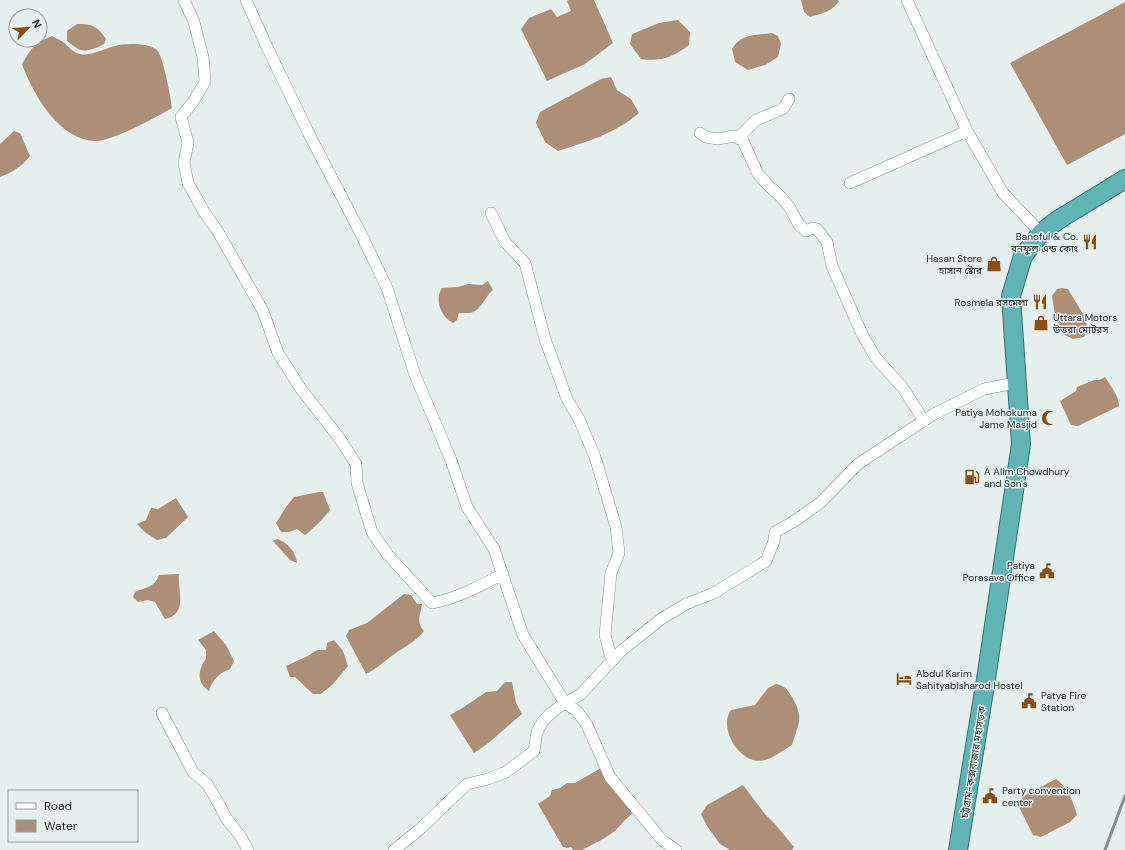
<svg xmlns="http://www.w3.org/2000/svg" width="1125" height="850" font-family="'DM Sans','Noto Sans Bengali',sans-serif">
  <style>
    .water { fill: #ad8e77 }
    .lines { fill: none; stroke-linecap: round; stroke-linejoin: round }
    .minor-casing { stroke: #858e8d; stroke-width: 12 }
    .trunk-casing { stroke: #307574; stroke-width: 20 }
    .minor { stroke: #fff; stroke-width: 11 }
    .trunk { stroke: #60b4b3; stroke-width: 18 }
    .rail { stroke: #868d8d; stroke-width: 3 }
    .labels { text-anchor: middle; stroke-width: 3; stroke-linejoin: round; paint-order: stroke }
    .poi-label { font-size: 10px; fill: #1f2323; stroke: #e5efee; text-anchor: end }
    .street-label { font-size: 10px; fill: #1f2323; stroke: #e5efee }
  </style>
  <rect width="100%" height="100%" fill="#e5efee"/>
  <path class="water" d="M 569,0 L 594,0 L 613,43 L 585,64 L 547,81 L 521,29 L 529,18 L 551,9 L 557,17 L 571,11 L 567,1 Z
    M 801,0 L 838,0 L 839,1 C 833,11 821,14 810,17 L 804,12 Z
    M 1125,2 L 1125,134 L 1067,165 L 1010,63 Z
    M 678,20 L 690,32 L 689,45 C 673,57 661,62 641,59 L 630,44 L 632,34 L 659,23 Z
    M 77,24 C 93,24 97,26 106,39 L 104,44 C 99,47 88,52 81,50 C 77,49 71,44 67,41 L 67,31 Z
    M 772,33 L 778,36 L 781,44 L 778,57 L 765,65 L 748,70 L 735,62 L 732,49 C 742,33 755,36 772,33 Z
    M 52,36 C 56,38 60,40 63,42 C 68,46 73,53 80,54 C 88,57 107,48 115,46 C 124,43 150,43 157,50 C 163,56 171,98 172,108 C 156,117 113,141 96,141 C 60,141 33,95 22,64 C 32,47 34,44 52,36 Z
    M 611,77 L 617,90 L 631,99 L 639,113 C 616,133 587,142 558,151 L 545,142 L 536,123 L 540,112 L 601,79 Z
    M 14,131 L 20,133 L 30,156 C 23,166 11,173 0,177 L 0,144 Z
    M 488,281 L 493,290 C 485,296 481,312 469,313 C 466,313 462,313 459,313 L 457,320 L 453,323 C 441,317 434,300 442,288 L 458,287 L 468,284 L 482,285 Z
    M 1062,288 L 1068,289 L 1083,314 L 1089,330 L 1084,337 L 1073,339 L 1063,334 L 1055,315 L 1052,296 L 1057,289 Z
    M 1105,377 C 1110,385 1119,396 1119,406 L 1078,426 L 1071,425 L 1060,401 L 1076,391 L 1077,387 L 1094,380 L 1099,380 Z
    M 319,492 L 323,492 L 330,510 C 328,514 309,533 305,535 L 297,529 L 289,532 L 281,532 L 276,523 L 286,507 L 294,497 Z
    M 176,498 L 188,517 L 166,538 L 157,540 L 146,533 L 137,524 L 146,520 L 151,508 L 158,509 Z
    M 277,539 C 287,542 296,552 297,563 L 290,560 L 273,541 Z
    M 179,574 C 177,590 189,614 165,619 L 155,602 L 148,600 L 138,602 L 133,597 L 135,592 C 146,587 154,588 159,575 Z
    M 404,594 L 411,595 L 417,604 L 422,604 C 421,615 415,621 424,631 C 416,642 400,649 389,658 C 381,664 376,669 366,674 L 346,636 L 349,630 L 367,623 Z
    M 214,631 L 226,645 L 234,661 L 230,669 C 219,673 212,680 209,691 C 196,683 198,669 206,659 L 206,650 L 198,640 Z
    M 334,640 L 343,651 L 348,666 L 333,684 L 321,694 L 313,694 L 295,677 L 290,677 L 286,666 L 308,656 L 317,650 L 326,650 L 327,643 Z
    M 505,682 L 512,682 L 516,703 L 522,714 C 506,727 492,742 474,753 L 450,715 L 464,707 L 486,692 L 497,691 Z
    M 776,684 C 785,686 787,689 792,697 C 804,718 799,722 792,745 C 785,749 773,758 765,760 C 742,767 717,729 731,710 L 755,705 L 768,688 Z
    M 601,768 L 632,810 L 632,814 L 624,821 L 615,831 L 603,839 L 582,850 L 573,850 L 571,847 L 567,848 L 563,847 L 538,804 L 550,796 L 552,790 L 560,788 L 567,783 L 575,783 Z
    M 1056,779 C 1068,787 1073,802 1077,815 L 1070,822 L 1041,837 L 1033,835 L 1018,805 L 1022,797 Z
    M 743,785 L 765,814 L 775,824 L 794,847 L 792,850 L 730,850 L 720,844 L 707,826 L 701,814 L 707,805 Z"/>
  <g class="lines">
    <g class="minor-casing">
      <path id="minor" d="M 184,0 L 194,22 L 203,57 L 205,82 L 193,102 L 181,117 L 188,143 L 184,163 L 188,183 L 204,212 L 217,230 L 263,311 L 278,353 L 301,389 L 340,439 L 356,464 L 357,483 L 372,532 L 388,555 L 432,603 C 458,598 480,586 503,574
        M 246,0 L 267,47 L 309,134 L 360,232 L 387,288 L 415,375 L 451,460 L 467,507 L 494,549 L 523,635 L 565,703 L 577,711 L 587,725 L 610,777 L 662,840 L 676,850
        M 907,0 L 967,131 L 1003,193 L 1041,233
        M 700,133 L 706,137 L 718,139 L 734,136 L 743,141 L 758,174 L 769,186 L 782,198 L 790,208 L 799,225 L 806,231 L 813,228 L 817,229 L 827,242 L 832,266 L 862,334 L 876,358 L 903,388 L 924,421
        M 738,138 L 756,120 L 783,109 L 789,99
        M 850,183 L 967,131
        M 491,213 L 505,242 L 525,263 L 545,339 L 567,399 L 579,419 L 595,457 L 616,527 L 619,553 L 611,573 L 605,635 L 612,661
        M 162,713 L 193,772 L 207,784 L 219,804 L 226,818 L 241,837 L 248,850
        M 394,850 L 419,830 L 467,784 L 488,779 L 506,772 L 534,751 L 537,732 L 543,721 L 550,714 L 559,707 L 581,694 L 621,651 L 661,619 L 686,604 L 714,593 L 766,561 L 774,541 L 775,532 L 793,522 L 820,503 L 858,464 L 934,414 L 984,389 L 1016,383"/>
    </g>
    <g class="trunk-casing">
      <path id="trunk" d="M 958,850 L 986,679 L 1021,444 L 1011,296 L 1023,256 L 1041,233 L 1058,220 L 1125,179"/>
    </g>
    <use href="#minor" class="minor"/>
    <use href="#trunk" class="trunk"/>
    <path class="rail" d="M 1105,850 L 1125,796"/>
  </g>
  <defs>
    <g id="restaurant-bare" transform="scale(1.2)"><path d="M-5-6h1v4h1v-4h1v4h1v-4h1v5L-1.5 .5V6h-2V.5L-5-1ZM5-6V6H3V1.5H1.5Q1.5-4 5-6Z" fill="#8c4e12" stroke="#e5efee" stroke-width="2.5" paint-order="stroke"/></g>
    <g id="shop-bare" transform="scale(1.2)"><path d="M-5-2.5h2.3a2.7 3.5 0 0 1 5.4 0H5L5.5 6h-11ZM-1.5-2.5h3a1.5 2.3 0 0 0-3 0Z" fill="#8c4e12" stroke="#e5efee" stroke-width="2.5" paint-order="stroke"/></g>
    <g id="mosque-bare" transform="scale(1.2)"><path d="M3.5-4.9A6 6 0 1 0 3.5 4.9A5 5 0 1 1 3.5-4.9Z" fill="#8c4e12" stroke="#e5efee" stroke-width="2.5" paint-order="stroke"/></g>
    <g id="fuel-bare" transform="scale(1.2)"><path d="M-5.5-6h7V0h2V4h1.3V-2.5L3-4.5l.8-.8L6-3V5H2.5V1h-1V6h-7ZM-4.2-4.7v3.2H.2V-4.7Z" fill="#8c4e12" stroke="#e5efee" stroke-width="2.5" paint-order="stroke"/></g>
    <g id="civic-bare" transform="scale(1.2)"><path d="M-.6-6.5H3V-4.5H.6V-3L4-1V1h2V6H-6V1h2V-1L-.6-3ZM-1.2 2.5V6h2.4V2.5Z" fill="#8c4e12" stroke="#e5efee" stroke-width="2.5" paint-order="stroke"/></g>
    <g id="hotel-bare" transform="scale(1.2)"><path d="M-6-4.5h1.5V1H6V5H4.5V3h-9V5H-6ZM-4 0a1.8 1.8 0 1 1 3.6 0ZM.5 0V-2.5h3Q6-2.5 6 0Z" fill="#8c4e12" stroke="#e5efee" stroke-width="2.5" paint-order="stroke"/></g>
  </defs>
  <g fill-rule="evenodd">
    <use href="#restaurant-bare" x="1090" y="242"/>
    <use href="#shop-bare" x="994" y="264"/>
    <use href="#restaurant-bare" x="1040" y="302"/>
    <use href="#shop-bare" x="1041" y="323"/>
    <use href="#mosque-bare" x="1049" y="418"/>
    <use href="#fuel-bare" x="972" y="477"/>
    <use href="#civic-bare" x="1047" y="571"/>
    <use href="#hotel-bare" x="904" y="679"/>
    <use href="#civic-bare" x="1029" y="701"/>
    <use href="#civic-bare" x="990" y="796"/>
  </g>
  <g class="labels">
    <g class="poi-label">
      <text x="1078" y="240">Banoful &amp; Co.<tspan x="1078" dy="12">বনফুল এন্ড কোং</tspan></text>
      <text x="982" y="262">Hasan Store<tspan x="982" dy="12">হাসান ষ্টোর</tspan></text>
      <text x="1028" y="306">Rosmela রসমেলা</text>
      <text x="1053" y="321" text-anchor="start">Uttara Motors<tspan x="1053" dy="12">উত্তরা মোটরস</tspan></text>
      <text x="1037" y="416">Patiya Mohokuma<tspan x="1037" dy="12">Jame Masjid</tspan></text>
      <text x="984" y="475" text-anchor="start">A Alim Chowdhury<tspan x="984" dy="12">and Son's</tspan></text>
      <text x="1035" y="569">Patiya<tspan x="1035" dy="12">Porasava Office</tspan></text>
      <text x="916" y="677" text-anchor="start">Abdul Karim<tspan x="916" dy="12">Sahityabisharod Hostel</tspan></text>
      <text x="1041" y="699" text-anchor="start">Patya Fire<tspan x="1041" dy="12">Station</tspan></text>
      <text x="1002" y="794" text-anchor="start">Party convention<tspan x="1002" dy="12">center</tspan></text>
    </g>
    <g class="street-label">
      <text transform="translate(973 762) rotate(-81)" y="4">চট্টগ্রাম-কক্সবাজার মহাসড়ক</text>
    </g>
  </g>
  <rect x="8" y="790" width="130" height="52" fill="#e5efee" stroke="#969d9d"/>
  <rect x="16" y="803" width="20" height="6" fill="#ffffff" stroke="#969d9d"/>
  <text x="44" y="810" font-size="12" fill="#1f2323">Road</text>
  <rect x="16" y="820" width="20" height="12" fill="#ad8e77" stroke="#969d9d"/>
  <text x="44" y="830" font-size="12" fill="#1f2323">Water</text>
  <g transform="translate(28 28) rotate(65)"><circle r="19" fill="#e5efee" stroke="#969d9d"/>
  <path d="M0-3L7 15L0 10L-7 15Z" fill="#8c4e12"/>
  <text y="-6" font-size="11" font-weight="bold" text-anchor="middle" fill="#1f2323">N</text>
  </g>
</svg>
